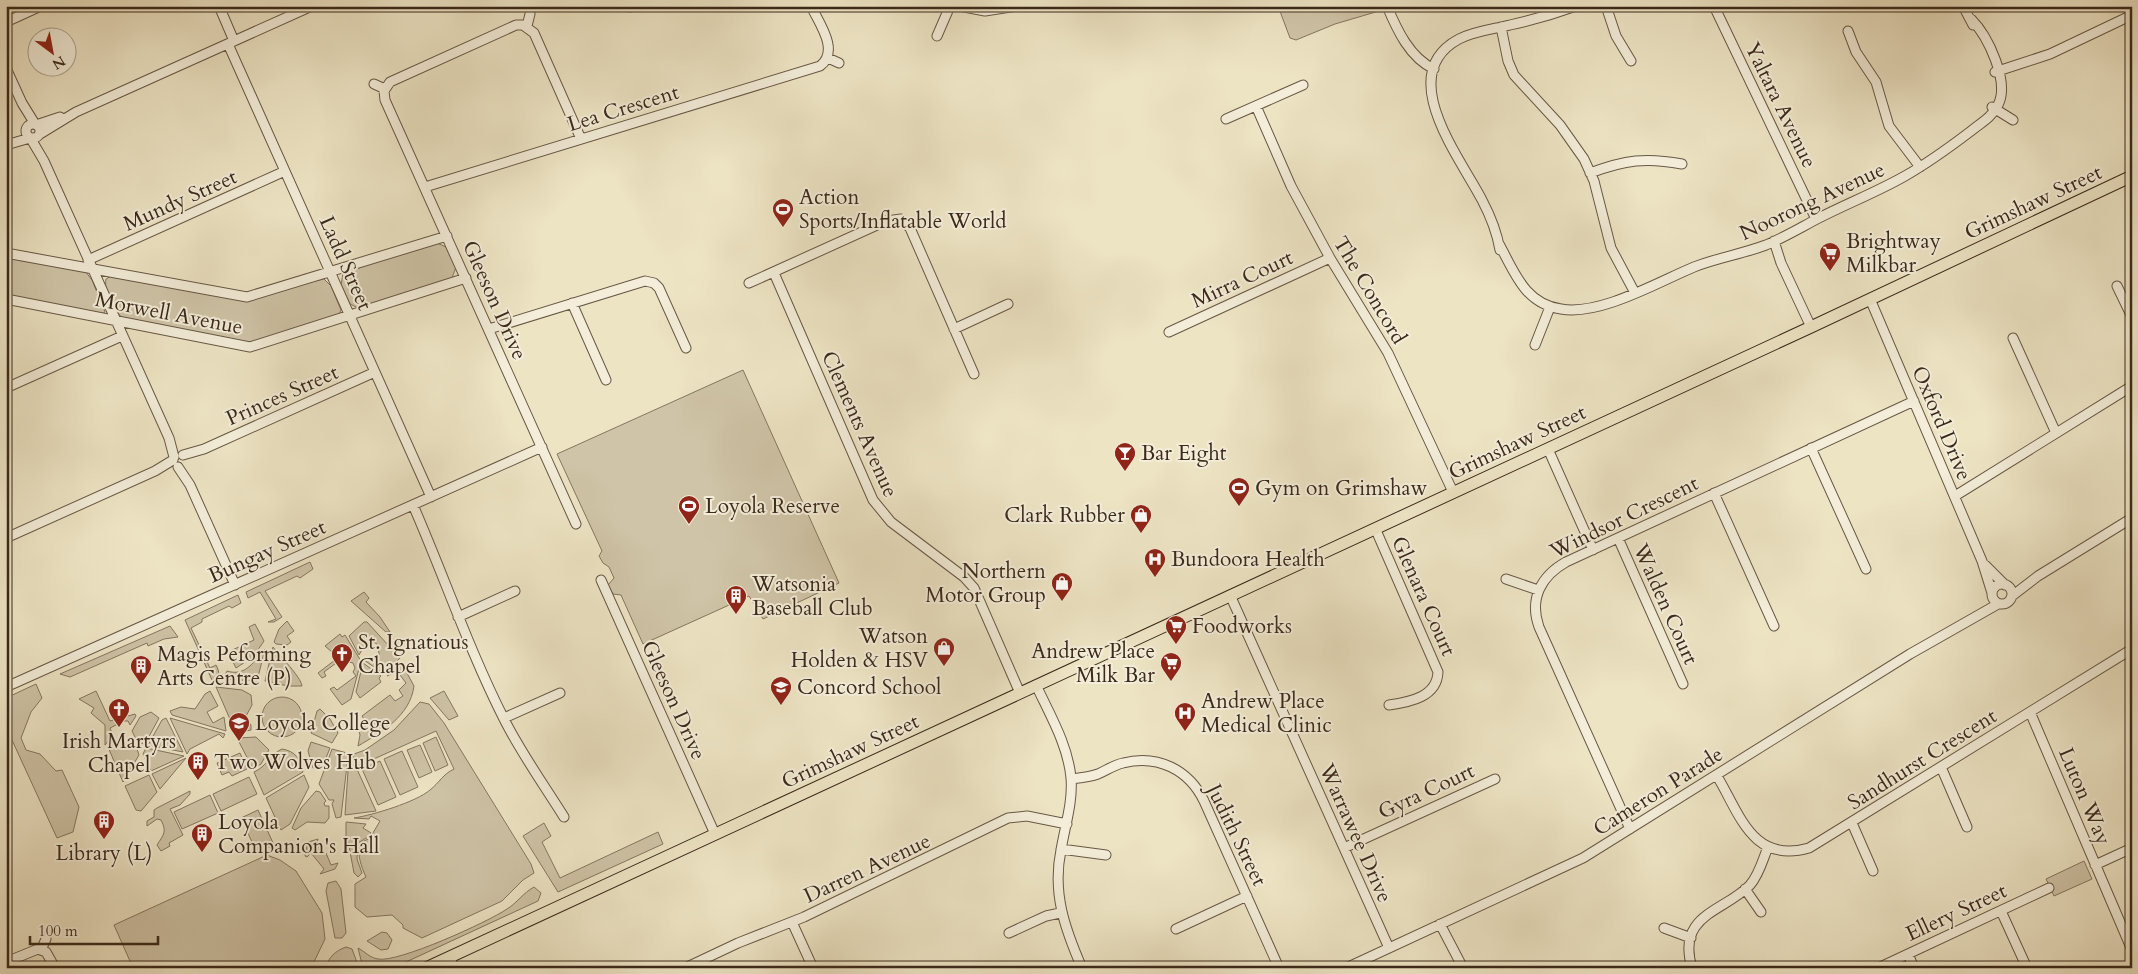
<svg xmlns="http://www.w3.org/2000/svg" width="2138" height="974" font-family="Cardo,serif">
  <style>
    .green { fill: #cfc4a7; stroke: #857661 }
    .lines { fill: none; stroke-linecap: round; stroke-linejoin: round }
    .minor-casing { stroke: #685845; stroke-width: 11 }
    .major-casing { stroke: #3b291b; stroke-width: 13 }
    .minor { stroke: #f3edd9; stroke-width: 9 }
    .major { stroke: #ede4c4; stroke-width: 11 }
    .labels { text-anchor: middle; stroke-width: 4; stroke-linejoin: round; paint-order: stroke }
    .street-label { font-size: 21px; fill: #3b291b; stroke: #f3edd9 }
    .poi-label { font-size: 21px; fill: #3b291b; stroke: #f3edd9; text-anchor: start }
  </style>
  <rect width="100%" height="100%" fill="#ede4c4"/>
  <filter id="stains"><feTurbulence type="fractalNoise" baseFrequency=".004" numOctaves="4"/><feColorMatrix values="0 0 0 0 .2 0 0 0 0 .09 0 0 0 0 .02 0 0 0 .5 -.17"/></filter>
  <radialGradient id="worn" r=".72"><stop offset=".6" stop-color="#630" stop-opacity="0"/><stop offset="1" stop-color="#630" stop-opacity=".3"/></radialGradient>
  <path class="green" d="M 1278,6 L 1377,6 L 1379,11 L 1335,24 L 1296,40 L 1290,38 Z
    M 437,243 L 446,247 L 456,267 L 452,278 L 358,308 L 350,304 L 341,285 L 343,273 Z
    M 6,257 L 85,271 L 92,280 L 105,312 L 102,314 L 6,297 Z
    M 111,276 L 237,299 L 324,279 L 331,286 L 341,310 L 338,316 L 254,344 L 125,320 C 116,314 103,291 106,279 Z
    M 743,370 L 839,583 L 763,619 L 749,596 L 643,644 L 621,595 L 613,594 L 608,585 L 614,578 L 609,567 L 603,563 L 599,556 L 602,551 L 557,454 Z
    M 310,562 L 313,569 L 300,578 L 297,576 L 265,591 L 282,617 L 274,622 L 268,622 L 276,619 L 260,592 L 248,598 L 246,592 Z
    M 364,592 L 369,598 L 366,602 L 380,617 L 390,632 L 386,632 L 351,601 Z
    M 238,595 L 241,603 L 232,608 L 229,606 L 202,619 L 202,622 L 191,628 L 210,668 L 216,665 C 219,671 220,674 216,680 L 212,680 L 185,620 Z
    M 287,621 L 294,631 L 287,636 L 291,642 L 287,645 L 276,644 L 274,642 L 279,629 Z
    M 364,622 L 367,622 L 400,658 L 384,674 L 364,660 L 379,655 L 378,645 L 374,642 L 366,643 L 359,655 L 349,636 Z
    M 255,624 L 264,641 L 253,657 L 236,668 L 228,652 L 254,640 L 249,627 Z
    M 170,626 L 178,637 L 164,639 L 148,646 L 147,643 L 70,677 L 60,674 Z
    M 340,634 L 342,637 L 345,635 L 361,661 L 351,699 L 342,705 L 330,689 L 334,687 L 337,690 L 356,676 L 353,672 L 355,668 L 353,663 L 345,661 L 343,658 L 324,672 L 326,676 L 322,678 L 318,673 L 335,660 L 332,652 L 325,646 Z
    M 273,647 C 280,656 301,677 302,686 L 288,686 L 265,681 Z
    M 265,649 L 257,681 L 223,679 L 227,671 C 246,677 254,661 265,649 Z
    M 363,663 L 381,676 L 379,678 L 381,682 L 360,698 L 356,692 Z
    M 402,664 L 414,686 C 410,716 382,732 358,746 L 360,735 L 358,728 L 366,722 L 362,716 L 390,695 L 395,701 L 403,696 L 399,690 L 406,683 L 397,671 L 387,676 Z
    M 36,684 L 42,698 L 31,712 L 21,738 L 26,750 L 40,754 L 56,771 L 62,770 L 79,807 L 73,832 L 57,838 L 6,727 L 6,698 Z
    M 216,687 L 242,690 L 251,695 L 252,705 L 245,718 L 251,725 L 251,730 L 236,733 Z
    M 96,691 L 110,721 L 135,714 L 136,716 L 130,725 L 128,721 L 124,721 L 110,728 L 113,736 L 105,745 L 105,725 L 91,713 L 94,708 L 79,699 Z
    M 210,691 L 218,706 L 207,712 L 213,723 L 224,717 L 226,731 L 172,715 L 170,711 L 181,707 L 195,709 L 205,694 Z
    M 444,691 L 458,716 L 449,720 L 430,698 Z
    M262 717a20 20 0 1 1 40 0a20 20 0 1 1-40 0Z
    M 420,702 L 429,704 L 444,723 L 531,864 L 534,873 L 523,880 L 502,901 L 422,938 L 403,928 L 403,925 L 392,915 L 367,917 L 355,907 L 355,884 L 366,877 C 361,866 357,855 360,843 L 370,838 L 380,821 L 371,816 L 369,819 L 354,818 C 373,815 416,802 430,790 C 439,783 443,774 454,769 L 436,731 L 356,767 L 376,811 L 345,815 L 348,771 L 354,754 L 365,750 L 394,730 Z
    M 320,709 L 330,719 L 338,733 L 332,743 L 311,733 L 317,711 Z
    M 151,712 L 159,718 L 145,744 L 138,743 L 132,731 L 140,717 Z
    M 166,718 L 183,752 L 148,745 L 162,720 Z
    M 170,718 L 225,734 L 223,738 L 219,734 L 190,749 L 187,754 Z
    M 256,737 L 269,750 L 261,764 L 253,769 L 237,738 Z
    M 436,737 L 448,765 L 435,771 L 423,743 Z
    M 112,742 L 136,746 L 139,755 L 123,782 L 108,747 Z
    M 311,742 L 330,748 L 324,763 L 313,768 L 308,751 Z
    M 420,745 L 432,772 L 419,778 L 407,750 Z
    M 146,748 L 184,756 L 151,771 L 143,754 Z
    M 282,749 C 295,751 301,759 303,772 L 264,795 L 254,772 C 266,767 272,753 282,749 Z
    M 332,749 L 351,754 L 347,765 L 341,817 L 336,818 L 332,804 L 334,800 L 329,800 L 319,784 Z
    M 402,751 L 418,787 L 400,795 L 384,759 Z
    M 240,753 L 247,769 L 232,776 L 229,772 L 222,775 L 217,763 Z
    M 186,758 L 160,789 L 152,774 Z
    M 380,761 L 396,797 L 378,805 L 362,769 Z
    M 149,775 L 157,792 L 141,811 L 136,810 L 125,786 Z
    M 304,775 L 309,787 L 290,824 L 281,830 L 266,798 Z
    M 249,777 L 257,794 L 221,811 L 213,794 Z
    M 190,791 L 190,794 L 180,805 L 170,809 L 183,835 L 169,843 L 170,846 L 161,851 L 157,845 C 164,834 167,832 161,820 L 157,819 L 147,826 L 147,821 L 154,817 L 154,810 L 157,808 Z
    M 316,791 L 320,792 L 326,801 L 324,803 L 325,806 L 329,806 L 329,818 L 325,823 L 307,822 L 295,830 L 292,828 L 301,808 Z
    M 210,795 L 218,813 L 182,829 L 174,812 Z
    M 258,810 L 274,845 L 257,853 L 241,818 Z
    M 346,822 L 366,824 L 363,828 L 371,833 L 368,837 L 358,843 L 357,859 L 362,873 L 358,877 L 354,873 L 348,841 L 346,841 Z
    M 544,823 L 551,836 L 542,842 L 560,878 L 658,832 L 663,844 L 558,892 L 523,836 Z
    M 318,839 L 316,846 L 326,853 L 331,865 L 338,863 L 335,869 L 320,874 L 324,869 L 311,853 L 307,857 L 305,856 L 308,842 Z
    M 267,855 L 280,860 L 296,871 L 322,913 L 325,939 L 311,968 L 133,968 L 114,925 Z
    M 2084,861 L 2092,879 L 2054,896 L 2046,879 Z
    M 336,881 L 341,889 L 346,933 L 342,938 L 335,938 L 326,891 L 328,883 Z
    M 534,887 L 541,893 L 538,901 L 393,968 L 363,968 L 358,948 C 364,951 370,958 378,959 C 398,963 488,922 507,909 C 517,903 523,893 534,887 Z
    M 382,932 L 387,933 L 392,940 L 388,949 L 381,950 L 367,941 Z
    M 346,947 L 352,949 L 359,968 L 325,968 C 329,957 335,951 346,947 Z"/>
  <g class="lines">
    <g class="minor-casing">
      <path id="minor" d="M 219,6 L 234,41
        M 959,6 L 985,11 L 1017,6
        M 1387,6 C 1397,30 1410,58 1434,69
        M 1606,6 L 1616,36 L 1631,61
        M 1714,6 L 1816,219
        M 1963,6 L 1973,25
        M 630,7 L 630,6
        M 6,22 L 41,6
        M 527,26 L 530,14
        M 1501,27 L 1508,61 L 1514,75 L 1560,125 L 1584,159 L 1594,181 L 1611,248 L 1635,293
        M 1848,31 L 1856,52 L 1876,82 L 1889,126 L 1920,167
        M 937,36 L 950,6
        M 228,44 L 431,497
        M 828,58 L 839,63
        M 6,68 L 22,103 L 35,124
        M 1995,72 L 2050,54 L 2132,15
        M 374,84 L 385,89
        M 1256,106 L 1291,186 L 1330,258 L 1388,353 L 1453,492
        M 1992,107 L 2013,120
        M 1226,119 L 1303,85
        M26 131a7 7 0 1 1 14 0a7 7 0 1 1-14 0Z
        M 36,125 L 60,117
        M 40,134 L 76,112 L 312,6
        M 31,139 L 44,161 L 169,438 L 174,457
        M 6,145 L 30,138
        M 1590,173 C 1625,160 1646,157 1682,164
        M 425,187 L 820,66 C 840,51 819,23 811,6
        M 1774,241 L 1781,263 L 1811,327
        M 1499,244 C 1515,273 1525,304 1561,309 C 1600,316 1658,282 1694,267 C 1717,258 1742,254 1766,245 C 1783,238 1800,228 1817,219 C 1846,204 1877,192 1905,176 C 1928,163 1950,147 1971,131 C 1981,123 1992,117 1998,105 C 2010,82 1988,36 1971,19
        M 1500,250 C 1497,233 1490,215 1482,200 C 1461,159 1393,74 1459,39 C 1474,31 1494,29 1510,25 C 1533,20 1554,14 1576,6
        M 6,253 L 247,297 L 447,236
        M 88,260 L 285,171
        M 774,273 L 873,500 L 891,522 L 964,577 L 974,588 L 1020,693
        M 749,283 L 886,221 L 901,219 L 910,228 L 974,374
        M 2117,286 L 2132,317
        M 6,299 L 250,347 L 466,278
        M 1870,299 L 1982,561 L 1992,593
        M 572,303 L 606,380
        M 489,329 L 645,281 L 654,283 L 659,288 L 686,348
        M 954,329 L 1008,304
        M 1169,332 L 1330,258
        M 2013,338 L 2056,433
        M 1535,345 L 1550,307
        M 6,388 L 122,336
        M 1811,448 L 1866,569
        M 1548,449 L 1593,550
        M 183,455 L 204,449 L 375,372
        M 178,467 L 190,485 L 235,585
        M 1714,493 L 1774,626
        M 1955,496 L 2132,386
        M 413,505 C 444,576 469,650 504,719 C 521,753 544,785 564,817
        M 576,524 L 385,100 L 384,91 L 390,82 L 516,25 L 523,25 L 534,33 L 581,139
        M 1375,528 L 1438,672 C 1437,697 1410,702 1389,705
        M 6,538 L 155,471 L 173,460
        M 1618,538 L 1683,684
        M 1985,565 L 2005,585
        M 1506,579 L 1538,590
        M 601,580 L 715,834
        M1992 594a10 10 0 1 1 20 0a10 10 0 1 1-20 0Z
        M 1230,595 L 1389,948
        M 2012,596 L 2038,576 L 2132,518
        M 458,617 L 515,591
        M 1036,685 C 1050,715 1068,745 1071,778 C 1073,802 1065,826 1061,850 C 1052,893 1065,929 1082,968
        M 6,687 L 542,447
        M 2030,712 L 2132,950
        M 504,718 L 560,693
        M 1941,767 L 1967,827
        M 1717,776 C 1740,814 1752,864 1809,848 L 2132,649
        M 1071,779 C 1080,778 1090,777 1098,774 C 1107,770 1114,765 1123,763 C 1158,754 1189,770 1204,801 L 1279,968
        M 1852,823 L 1873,871
        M 1630,829 L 1539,627 C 1529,599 1541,576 1566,562 L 1914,401
        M 1344,848 L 1495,779
        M 1061,849 L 1106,855
        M 2095,865 L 2132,848
        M 1745,889 L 1761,912
        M 2001,911 L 2027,968
        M 792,922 L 813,968
        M 1440,924 L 1463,968
        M 1664,928 L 1691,938
        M 1176,929 L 1247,896
        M 1009,933 L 1046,916 L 1060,913
        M 41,950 L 46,939
        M 1908,954 L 1914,968
        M 450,957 L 454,968
        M 6,962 L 38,949 L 46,952 L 55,968
        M 685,968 L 738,943 L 804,917 L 1008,818 L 1027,816 L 1067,824
        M 1346,968 L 1583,858 L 1910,654 L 1998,604
        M 1692,968 C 1676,914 1724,912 1750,885 C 1759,875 1763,859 1768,847
        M 1878,968 L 2049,888"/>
    </g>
    <g class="major-casing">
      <path id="major" d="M 426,968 L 1811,327 L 2132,176"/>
    </g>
    <use href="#minor" class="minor"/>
    <use href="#major" class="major"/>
  </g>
  <defs>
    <g id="stadium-pin" transform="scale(1.125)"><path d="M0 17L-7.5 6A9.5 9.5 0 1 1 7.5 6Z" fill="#8f2418" stroke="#f3edd9"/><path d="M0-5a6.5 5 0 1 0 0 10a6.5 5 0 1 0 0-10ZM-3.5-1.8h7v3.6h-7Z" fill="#fff"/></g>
    <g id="supermarket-pin" transform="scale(1.125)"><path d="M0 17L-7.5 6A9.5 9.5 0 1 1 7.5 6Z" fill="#8f2418" stroke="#f3edd9"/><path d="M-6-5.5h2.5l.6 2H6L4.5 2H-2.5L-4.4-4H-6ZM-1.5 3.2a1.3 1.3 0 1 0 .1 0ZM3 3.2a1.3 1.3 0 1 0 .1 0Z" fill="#fff"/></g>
    <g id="bar-pin" transform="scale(1.125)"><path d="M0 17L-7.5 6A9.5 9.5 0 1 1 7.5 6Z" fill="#8f2418" stroke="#f3edd9"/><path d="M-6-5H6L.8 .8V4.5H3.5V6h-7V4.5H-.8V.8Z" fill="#fff"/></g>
    <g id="shop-pin" transform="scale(1.125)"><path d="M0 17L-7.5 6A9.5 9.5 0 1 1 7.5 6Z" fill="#8f2418" stroke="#f3edd9"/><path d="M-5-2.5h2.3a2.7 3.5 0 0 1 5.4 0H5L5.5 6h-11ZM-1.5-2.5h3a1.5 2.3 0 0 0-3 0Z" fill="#fff"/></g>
    <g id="hospital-pin" transform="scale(1.125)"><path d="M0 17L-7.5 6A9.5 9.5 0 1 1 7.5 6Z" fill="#8f2418" stroke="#f3edd9"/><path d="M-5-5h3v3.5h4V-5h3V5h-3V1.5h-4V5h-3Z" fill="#fff"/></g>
    <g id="building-pin" transform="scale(1.125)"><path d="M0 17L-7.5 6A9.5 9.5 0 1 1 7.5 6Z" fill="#8f2418" stroke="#f3edd9"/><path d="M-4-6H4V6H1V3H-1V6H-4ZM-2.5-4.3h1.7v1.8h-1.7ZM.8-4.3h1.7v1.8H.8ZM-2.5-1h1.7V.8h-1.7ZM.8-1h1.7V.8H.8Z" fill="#fff"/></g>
    <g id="church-pin" transform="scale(1.125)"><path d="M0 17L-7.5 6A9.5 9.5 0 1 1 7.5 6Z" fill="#8f2418" stroke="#f3edd9"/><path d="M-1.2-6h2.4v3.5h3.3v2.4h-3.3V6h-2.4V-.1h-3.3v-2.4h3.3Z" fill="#fff"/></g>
    <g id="school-pin" transform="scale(1.125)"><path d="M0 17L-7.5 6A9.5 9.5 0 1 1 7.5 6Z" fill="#8f2418" stroke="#f3edd9"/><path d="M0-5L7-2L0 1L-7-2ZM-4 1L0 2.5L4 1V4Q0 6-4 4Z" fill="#fff"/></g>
  </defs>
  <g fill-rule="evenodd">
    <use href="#stadium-pin" x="783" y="209"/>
    <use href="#supermarket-pin" x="1830" y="253"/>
    <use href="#bar-pin" x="1125" y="453"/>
    <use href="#stadium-pin" x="1239" y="488"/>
    <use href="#stadium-pin" x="689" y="506"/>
    <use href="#shop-pin" x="1141" y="515"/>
    <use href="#hospital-pin" x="1155" y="559"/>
    <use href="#shop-pin" x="1062" y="583"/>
    <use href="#building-pin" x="736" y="596"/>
    <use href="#supermarket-pin" x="1176" y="626"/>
    <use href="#shop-pin" x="944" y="648"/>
    <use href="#church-pin" x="342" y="654"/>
    <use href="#supermarket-pin" x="1171" y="663"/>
    <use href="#building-pin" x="141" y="666"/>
    <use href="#school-pin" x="781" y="687"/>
    <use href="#church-pin" x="119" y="709"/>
    <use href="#hospital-pin" x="1185" y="713"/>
    <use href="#school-pin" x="239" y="723"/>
    <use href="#building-pin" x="198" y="762"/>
    <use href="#building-pin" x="104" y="821"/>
    <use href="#building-pin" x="202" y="834"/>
  </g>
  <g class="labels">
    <g class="street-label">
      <text transform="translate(1781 105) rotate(64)" y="7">Yaltara Avenue</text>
      <text transform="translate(623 108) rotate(-17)" y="7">Lea Crescent</text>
      <text transform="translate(180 200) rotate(-24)" y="7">Mundy Street</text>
      <text transform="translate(1812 201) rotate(-25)" y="7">Noorong Avenue</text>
      <text transform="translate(2033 202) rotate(-25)" y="7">Grimshaw Street</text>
      <text transform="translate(346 263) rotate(66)" y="7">Ladd Street</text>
      <text transform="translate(1242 279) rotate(-25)" y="7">Mirra Court</text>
      <text transform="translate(1370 290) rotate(59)" y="7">The Concord</text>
      <text transform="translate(495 300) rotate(66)" y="7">Gleeson Drive</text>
      <text transform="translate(169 313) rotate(11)" y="7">Morwell Avenue</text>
      <text transform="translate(282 395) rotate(-24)" y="7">Princes Street</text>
      <text transform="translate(1942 423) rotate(67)" y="7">Oxford Drive</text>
      <text transform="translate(860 424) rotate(66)" y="7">Clements Avenue</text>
      <text transform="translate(1517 442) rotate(-25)" y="7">Grimshaw Street</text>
      <text transform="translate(1624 517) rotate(-26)" y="7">Windsor Crescent</text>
      <text transform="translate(267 551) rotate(-24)" y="7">Bungay Street</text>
      <text transform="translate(1424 596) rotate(66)" y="7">Glenara Court</text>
      <text transform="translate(1666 604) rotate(66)" y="7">Walden Court</text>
      <text transform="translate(674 700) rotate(66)" y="7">Gleeson Drive</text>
      <text transform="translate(850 751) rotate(-25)" y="7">Grimshaw Street</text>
      <text transform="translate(1922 759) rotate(-32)" y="7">Sandhurst Crescent</text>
      <text transform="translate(1426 791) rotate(-25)" y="7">Gyra Court</text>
      <text transform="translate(1658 791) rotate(-32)" y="7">Cameron Parade</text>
      <text transform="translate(2085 796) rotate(67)" y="7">Luton Way</text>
      <text transform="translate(1356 833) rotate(66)" y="7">Warrawee Drive</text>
      <text transform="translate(1237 835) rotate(64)" y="7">Judith Street</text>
      <text transform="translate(867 868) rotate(-25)" y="7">Darren Avenue</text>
      <text transform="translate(1956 912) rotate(-25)" y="7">Ellery Street</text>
    </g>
    <g class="poi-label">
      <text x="799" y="204">Action<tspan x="799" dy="24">Sports/Inflatable World</tspan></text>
      <text x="1846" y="248">Brightway<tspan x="1846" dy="24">Milkbar</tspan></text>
      <text x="1141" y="460">Bar Eight</text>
      <text x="1255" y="495">Gym on Grimshaw</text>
      <text x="705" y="513">Loyola Reserve</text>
      <text x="1125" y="522" text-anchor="end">Clark Rubber</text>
      <text x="1171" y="566">Bundoora Health</text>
      <text x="1046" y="578" text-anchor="end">Northern<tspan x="1046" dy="24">Motor Group</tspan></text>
      <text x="752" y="591">Watsonia<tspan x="752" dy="24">Baseball Club</tspan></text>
      <text x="1192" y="633">Foodworks</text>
      <text x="928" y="643" text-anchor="end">Watson<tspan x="928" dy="24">Holden &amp; HSV</tspan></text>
      <text x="358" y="649">St. Ignatious<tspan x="358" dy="24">Chapel</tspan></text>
      <text x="1155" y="658" text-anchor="end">Andrew Place<tspan x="1155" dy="24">Milk Bar</tspan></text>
      <text x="157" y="661">Magis Peforming<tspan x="157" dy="24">Arts Centre (P)</tspan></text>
      <text x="797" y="694">Concord School</text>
      <text x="1201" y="708">Andrew Place<tspan x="1201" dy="24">Medical Clinic</tspan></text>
      <text x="255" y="730">Loyola College</text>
      <text x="119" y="748" text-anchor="middle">Irish Martyrs<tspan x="119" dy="24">Chapel</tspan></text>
      <text x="214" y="769">Two Wolves Hub</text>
      <text x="218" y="829">Loyola<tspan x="218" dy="24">Companion's Hall</tspan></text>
      <text x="104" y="860" text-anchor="middle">Library (L)</text>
    </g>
  </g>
  <rect width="2138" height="974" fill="none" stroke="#ede4c4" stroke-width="25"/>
  <rect x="8" y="8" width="2123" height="959" fill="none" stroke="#3b291b" stroke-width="2.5"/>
  <rect x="12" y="12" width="2113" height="949" fill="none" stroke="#3b291b"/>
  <g transform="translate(52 52) rotate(148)"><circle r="24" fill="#f3edd9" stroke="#a99f8d"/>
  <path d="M0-4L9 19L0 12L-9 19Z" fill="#8f2418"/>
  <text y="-8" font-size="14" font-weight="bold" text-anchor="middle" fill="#3b291b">N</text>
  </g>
  <path d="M30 936v8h128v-8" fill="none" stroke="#3b291b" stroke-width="2.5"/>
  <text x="38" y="936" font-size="15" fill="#3b291b" stroke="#f3edd9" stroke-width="4" paint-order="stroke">100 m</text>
  <rect width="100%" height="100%" filter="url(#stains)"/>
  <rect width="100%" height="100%" fill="url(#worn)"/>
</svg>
